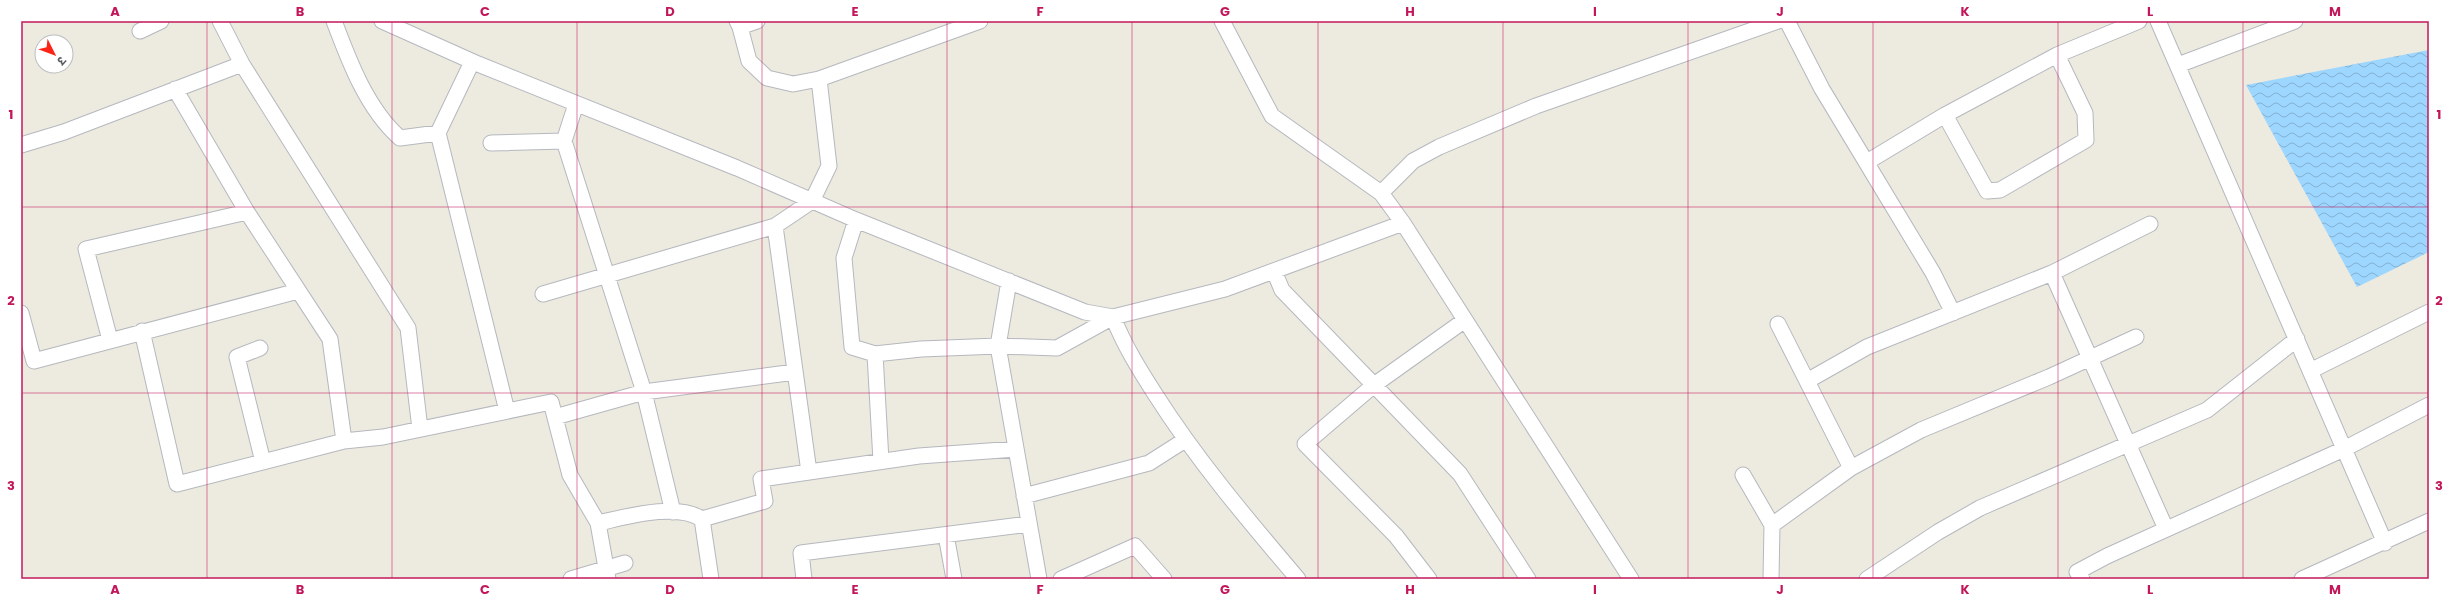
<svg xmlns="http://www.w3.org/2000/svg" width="2450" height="600" font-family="Poppins,'Noto Sans Devanagari',sans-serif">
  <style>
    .water { fill: url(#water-waves) }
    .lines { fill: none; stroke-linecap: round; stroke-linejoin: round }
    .minor-casing { stroke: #b5b8be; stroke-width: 17 }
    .minor { stroke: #fff; stroke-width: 15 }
    .grid { fill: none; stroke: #c2185b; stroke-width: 1; stroke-opacity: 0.55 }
    .neatline { fill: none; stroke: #c2185b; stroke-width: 1.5 }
    .grid-label { font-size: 13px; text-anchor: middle; font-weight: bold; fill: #c2185b }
  </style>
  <defs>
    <pattern id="water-waves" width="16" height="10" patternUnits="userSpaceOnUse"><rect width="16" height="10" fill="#9dd6ff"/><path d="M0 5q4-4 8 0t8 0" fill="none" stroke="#83b1d2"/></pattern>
  </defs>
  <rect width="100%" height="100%" fill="#edeadf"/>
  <path class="water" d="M 2429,50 L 2429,252 L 2357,287 L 2246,85 Z"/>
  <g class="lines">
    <g class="minor-casing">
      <path id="minor" d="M 220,21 L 242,64 L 408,328 L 420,429
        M 334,21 C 349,61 367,109 400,138 L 438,133
        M 382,21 L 478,64 L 737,168 L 856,220 L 1085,312 L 1113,317 L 1225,289 L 1403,223
        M 737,21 L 740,27 L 757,21
        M 1222,21 L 1272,116 L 1381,193 L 1403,223 L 1631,579
        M 1787,21 L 1822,89 L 1933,273 L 1953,313
        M 2158,21 L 2385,543
        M 740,27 L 749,61 L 767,78 L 793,84 L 819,79
        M 140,31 L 161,21
        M 472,62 L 438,133 L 507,411
        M 2178,65 L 2295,21
        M 175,89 L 247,212 L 330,339 L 344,441
        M 1945,115 L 1987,191 L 2000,190 L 2086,140 L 2085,113 L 2057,55
        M 564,141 L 644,392 L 673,512
        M 491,143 L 564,141 L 576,104
        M 21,145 L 64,132 L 242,64
        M 1867,162 L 1945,115 L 2057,55 L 2139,21
        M 1381,193 L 1413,161 L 1439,147 L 1536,106 L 1778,21
        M 856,220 L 844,258 L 852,347 L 875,354 L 921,349 L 998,346 L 1057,348 L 1113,317 C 1124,345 1139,369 1155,394 C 1197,460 1247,519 1298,579
        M 775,226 L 809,472
        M 1274,271 L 1282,290 L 1460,474 L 1528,579
        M 2052,273 L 2166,529
        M 1009,281 L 998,346 L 1039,579
        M 543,294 L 775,226 L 812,201 L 829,166 L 819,79 L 980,21
        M 21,313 L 34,361 L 298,291
        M 1778,324 L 1851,468
        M 142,331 L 177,484 L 344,441 L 383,437 L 551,402 L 570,475 L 598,523 L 608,579
        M 110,340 L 86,249 L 247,212
        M 260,348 L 237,357 L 263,462
        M 875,354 L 881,461
        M 2310,371 L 2429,312
        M 1807,381 L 1867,347 L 2052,273 L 2150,224
        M 555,417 L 644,392 L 795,372
        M 1743,475 L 1772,525 L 1771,579
        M 1024,496 L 1149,463 L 1185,440
        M 702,519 L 765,501 L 761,479 L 919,456 L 1016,449
        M 598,523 C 626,517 676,502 702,519 L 711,579
        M 1772,525 L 1851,468 L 1921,430 L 2049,377 L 2136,337
        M 946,535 L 954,579
        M 571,579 L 625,563
        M 804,579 L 801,553 L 1029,524
        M 1061,579 L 1135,546 L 1164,579
        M 1429,579 L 1396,536 L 1305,444 L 1374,385 L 1465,320
        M 1867,579 L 1938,532 L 1980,508 L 2207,410 L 2297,339
        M 2082,579 L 2077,572 L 2107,556 L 2344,449 L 2429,405
        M 2302,579 L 2429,521"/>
    </g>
    <use href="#minor" class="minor"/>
  </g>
  <path class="grid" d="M 207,21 L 207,579M 392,21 L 392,579M 577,21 L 577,579M 762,21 L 762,579M 947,21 L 947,579M 1132,21 L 1132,579M 1318,21 L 1318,579M 1503,21 L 1503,579M 1688,21 L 1688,579M 1873,21 L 1873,579M 2058,21 L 2058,579M 2243,21 L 2243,579M 21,207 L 2429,207M 21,393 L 2429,393"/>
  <rect width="2450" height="600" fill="none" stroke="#ffffff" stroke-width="44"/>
  <g transform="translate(54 54) rotate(132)"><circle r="19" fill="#ffffff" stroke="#bcbec0"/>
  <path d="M0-3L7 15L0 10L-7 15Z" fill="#fb2417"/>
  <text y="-6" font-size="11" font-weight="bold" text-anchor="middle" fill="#585d62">उ</text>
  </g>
  <rect x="22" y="22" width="2406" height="556" class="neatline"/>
  <g class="grid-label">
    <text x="115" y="16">A</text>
    <text x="300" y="16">B</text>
    <text x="485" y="16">C</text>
    <text x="670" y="16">D</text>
    <text x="855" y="16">E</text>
    <text x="1040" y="16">F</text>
    <text x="1225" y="16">G</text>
    <text x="1410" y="16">H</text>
    <text x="1595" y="16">I</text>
    <text x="1780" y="16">J</text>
    <text x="1965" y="16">K</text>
    <text x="2150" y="16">L</text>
    <text x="2335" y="16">M</text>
    <text x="11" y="119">1</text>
    <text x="2439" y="119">1</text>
    <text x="11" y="305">2</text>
    <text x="2439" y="305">2</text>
    <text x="11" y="490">3</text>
    <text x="2439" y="490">3</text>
    <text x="115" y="594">A</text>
    <text x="300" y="594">B</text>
    <text x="485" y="594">C</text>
    <text x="670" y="594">D</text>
    <text x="855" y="594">E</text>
    <text x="1040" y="594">F</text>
    <text x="1225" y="594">G</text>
    <text x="1410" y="594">H</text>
    <text x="1595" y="594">I</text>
    <text x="1780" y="594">J</text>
    <text x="1965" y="594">K</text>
    <text x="2150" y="594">L</text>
    <text x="2335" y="594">M</text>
  </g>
</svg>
